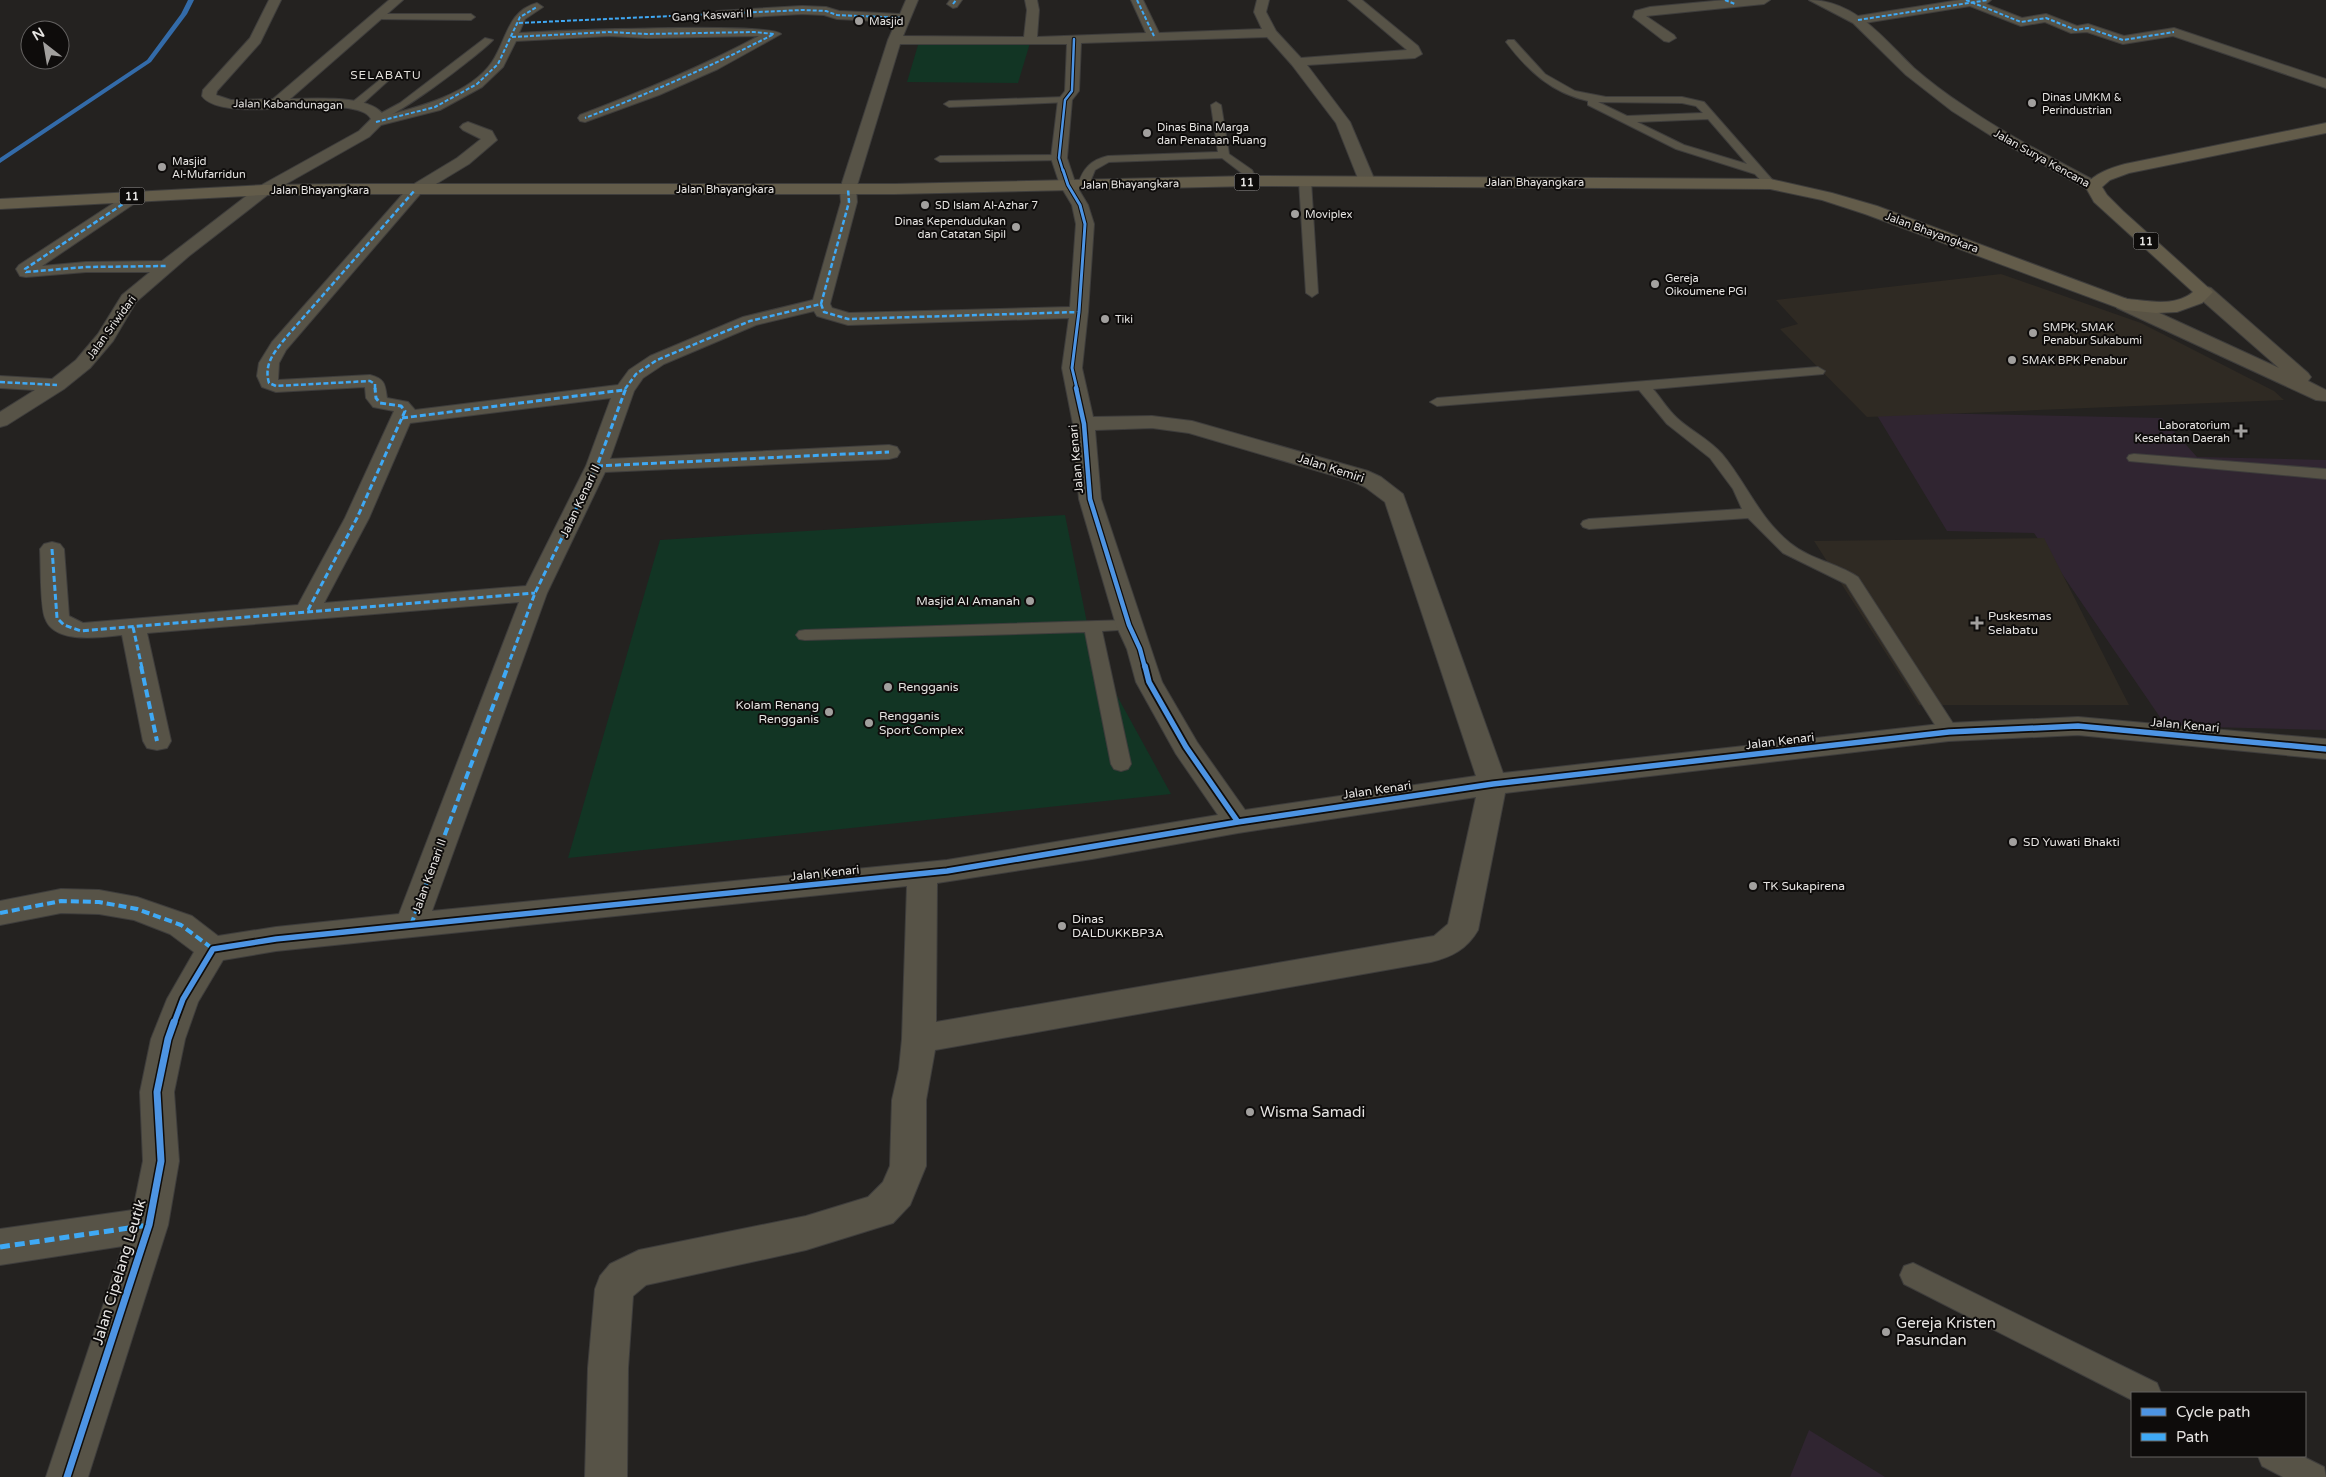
<svg xmlns="http://www.w3.org/2000/svg" width="2326" height="1477" font-family="'Varela Round',sans-serif">
  <style>
    .commercial { fill: #302531 }
    .built { fill: #2f2a23 }
    .green { fill: #123524 }
    .lines { fill: none; stroke-linecap: round; stroke-linejoin: round }
    .stream { fill: #336ba9; fill-rule: evenodd }
    .service-casing { stroke: #3e3d3c; stroke-width: 2 }
    .minor-casing { stroke: #3e3d3c; stroke-width: 2 }
    .tertiary-casing { stroke: #3e3d3c; stroke-width: 2 }
    .secondary-casing { stroke: #3e3d3c; stroke-width: 2 }
    .trunk-casing { stroke: #3e3d3c; stroke-width: 2 }
    .service { fill: #575347; fill-rule: evenodd }
    .minor { fill: #575347; fill-rule: evenodd }
    .tertiary { fill: #575347; fill-rule: evenodd }
    .secondary { fill: #595345; fill-rule: evenodd }
    .trunk { fill: #635c4a; fill-rule: evenodd }
    .quiet-far4 { stroke: #3fa9f5; stroke-width: 2; stroke-dasharray: 4 2; stroke-linecap: butt }
    .quiet-far3 { stroke: #3fa9f5; stroke-width: 2.5; stroke-dasharray: 5 2.5; stroke-linecap: butt }
    .quiet-far2 { stroke: #3fa9f5; stroke-width: 3; stroke-dasharray: 6 3; stroke-linecap: butt }
    .quiet-far1 { stroke: #3fa9f5; stroke-width: 4; stroke-dasharray: 8 4; stroke-linecap: butt }
    .quiet { stroke: #3fa9f5; stroke-width: 5; stroke-dasharray: 10 5; stroke-linecap: butt }
    .cycleway-far4-casing { stroke: #0e0c0b; stroke-width: 4.5 }
    .cycleway-far3-casing { stroke: #0e0c0b; stroke-width: 5 }
    .cycleway-far2-casing { stroke: #0e0c0b; stroke-width: 7 }
    .cycleway-far1-casing { stroke: #0e0c0b; stroke-width: 9 }
    .cycleway-casing { stroke: #0e0c0b; stroke-width: 10 }
    .cycleway-far4 { stroke: #4d94e3; stroke-width: 2.5 }
    .cycleway-far3 { stroke: #4d94e3; stroke-width: 3 }
    .cycleway-far2 { stroke: #4d94e3; stroke-width: 4.5 }
    .cycleway-far1 { stroke: #4d94e3; stroke-width: 5.5 }
    .cycleway { stroke: #4d94e3; stroke-width: 7 }
    .poi-dot { fill: #a2a09e; stroke: #0e0c0b; stroke-width: 2 }
    .labels { text-anchor: middle; stroke-width: 4; stroke-linejoin: round; paint-order: stroke }
    .far-street-label { font-size: 11px; fill: #e6e4e2; stroke: #0e0c0b }
    .far-poi-label { font-size: 11px; fill: #e6e4e2; stroke: #0e0c0b; text-anchor: start }
    .shield { fill: #0e0c0b; stroke: #a5a3a2; stroke-width: 1 }
    .shield-label { font-size: 11px; font-weight: bold; fill: #e6e4e2 }
    .far-quarter-label { font-size: 12px; letter-spacing: 1px; fill: #e3e0db; stroke: #0e0c0b }
    .street-label { font-size: 12px; fill: #e6e4e2; stroke: #0e0c0b }
    .poi-label { font-size: 12px; fill: #e6e4e2; stroke: #0e0c0b; text-anchor: start }
    .near-poi-label { font-size: 15px; fill: #e6e4e2; stroke: #0e0c0b; text-anchor: start }
    .near-street-label { font-size: 15px; fill: #e6e4e2; stroke: #0e0c0b }
  </style>
  <rect width="100%" height="100%" fill="#242220"/>
  <path class="commercial" d="M 1875,412 L 2162,418 L 2197,457 L 2326,460 L 2326,730 L 2166,726 L 2034,533 L 1947,531 Z
    M 1809,1430 L 1885,1477 L 1790,1477 Z"/>
  <path class="built" d="M 2001,274 L 2141,323 L 2274,391 L 2284,400 L 1867,417 L 1780,329 L 1798,324 L 1776,300 Z
    M 2044,538 L 2129,705 L 1919,705 L 1814,541 Z"/>
  <path class="green" d="M 1030,43 L 1018,83 L 907,82 L 918,45 Z
    M 1065,515 L 1093,652 L 1171,794 L 568,858 L 660,540 Z"/>
  <g class="lines">
    <path class="stream" d="M 188,0 L 194,0 L 187,14 L 151,62 L 0,163 L 0,158 L 147,60 L 181,14 Z"/>
    <g class="service-casing">
      <path id="service" d="M 377,14 L 471,14 L 475,17 L 471,20 L 374,19 L 373,17 Z
        M 485,38 L 493,40 C 480,54 389,124 374,121 L 374,117 L 400,103 Z
        M 1508,40 L 1514,40 L 1545,74 L 1575,91 L 1606,97 L 1682,97 L 1704,102 L 1776,184 L 1774,186 L 1766,186 L 1755,174 L 1676,149 L 1588,105 L 1588,101 C 1552,93 1528,71 1506,42 ZM 1598,102 L 1682,103 L 1696,106 L 1703,113 L 1627,116 ZM 1708,119 L 1747,164 L 1684,145 L 1637,122 Z
        M 387,74 L 392,77 L 390,79 L 358,108 L 350,108 L 350,104 Z
        M 1065,97 L 1070,100 L 1069,102 L 949,107 L 944,104 L 949,101 Z
        M 1216,102 L 1221,105 L 1229,154 L 1252,170 L 1257,181 L 1255,183 L 1247,183 L 1243,174 L 1222,158 L 1109,162 L 1095,170 L 1088,187 L 1084,188 L 1078,185 C 1083,168 1091,160 1108,156 L 1218,152 L 1211,105 Z
        M 1059,155 L 1064,158 L 1063,160 L 940,162 L 935,159 L 940,156 Z
        M 1305,178 L 1311,181 L 1318,293 L 1312,297 L 1306,293 L 1299,181 Z
        M 1818,367 L 1825,371 L 1823,374 L 1653,389 C 1661,398 1668,410 1677,418 C 1691,431 1709,439 1722,454 C 1747,484 1759,518 1790,543 C 1811,560 1837,563 1858,577 L 1956,728 L 1958,732 L 1956,736 L 1949,738 L 1942,736 L 1846,584 L 1783,553 L 1748,518 L 1589,529 L 1583,527 L 1581,524 L 1583,521 L 1589,519 L 1742,509 L 1733,489 L 1710,458 L 1667,424 L 1639,390 L 1437,406 L 1430,402 L 1437,398 Z
        M 2134,454 L 2326,469 L 2326,479 L 2129,461 L 2127,458 L 2129,455 Z
        M 1129,620 L 1135,621 L 1138,625 L 1135,629 L 1102,631 L 1131,764 L 1128,769 L 1121,771 L 1114,769 L 1111,764 L 1085,632 L 805,640 L 799,639 L 796,635 L 799,631 L 805,630 Z
        M 1913,1263 L 2157,1383 L 2161,1393 L 2132,1393 L 2132,1400 L 1904,1284 L 1900,1275 L 1904,1266 Z
        M 2258,1456 L 2302,1456 L 2324,1467 L 2326,1477 L 2283,1477 L 2262,1466 Z"/>
    </g>
    <g class="minor-casing">
      <path id="minor" d="M 269,0 L 281,0 L 260,43 L 217,91 L 216,95 L 231,100 L 273,99 L 389,0 L 403,0 L 290,99 C 313,99 372,94 384,116 C 419,107 470,94 492,62 C 507,40 507,11 537,3 L 543,7 L 525,19 L 519,33 C 549,31 771,22 781,34 L 718,69 L 659,95 L 585,122 L 580,121 L 578,118 L 580,115 C 641,92 701,67 759,36 L 647,38 L 609,36 L 516,41 L 503,67 L 482,87 L 440,110 L 381,125 L 369,137 L 270,193 L 189,256 L 136,302 L 113,341 L 90,368 L 64,389 L 7,425 L 0,427 L 0,412 L 35,390 L 0,388 L 0,376 L 52,379 L 76,360 L 98,334 L 122,295 L 150,272 L 86,272 L 26,277 L 20,276 L 16,269 L 19,265 L 129,193 L 141,193 L 143,196 L 141,199 L 42,266 L 86,262 L 162,261 L 258,187 L 359,131 L 371,119 C 356,90 224,127 202,96 L 203,90 L 250,38 Z
        M 906,0 L 918,0 L 903,36 L 1024,37 L 1027,10 L 1025,0 L 1037,0 L 1039,10 L 1037,37 L 1146,33 L 1131,0 L 1143,0 L 1159,33 L 1262,29 L 1254,12 L 1257,0 L 1269,0 L 1266,12 L 1276,31 L 1301,58 L 1407,50 L 1348,0 L 1362,0 L 1418,46 L 1422,54 L 1415,58 L 1307,65 L 1350,122 L 1375,181 L 1373,184 L 1361,184 L 1359,181 L 1336,123 L 1292,65 L 1267,37 L 1081,43 L 1079,91 L 1072,100 L 1067,158 L 1076,185 L 1088,205 L 1094,224 L 1088,312 L 1082,368 L 1093,417 L 1152,416 L 1192,421 L 1368,471 L 1381,477 L 1403,494 L 1503,773 L 1949,723 L 2078,717 L 2326,739 L 2326,759 L 2078,735 L 1949,741 L 1505,793 L 1478,930 C 1467,949 1452,957 1431,962 L 935,1050 L 926,1100 L 926,1166 L 910,1205 L 893,1223 L 806,1250 L 646,1285 L 633,1296 L 628,1368 L 627,1477 L 585,1477 L 588,1368 L 595,1289 L 600,1276 L 610,1264 L 639,1250 L 806,1216 L 868,1197 L 883,1182 L 890,1166 L 892,1100 L 899,1069 L 902,1039 L 907,886 L 276,951 L 223,960 L 198,1002 L 185,1039 L 174,1092 L 179,1161 L 168,1225 L 88,1477 L 46,1477 L 123,1246 L 0,1265 L 0,1229 L 133,1210 L 143,1161 L 140,1092 L 151,1039 L 167,999 L 194,952 L 170,934 L 134,920 L 99,914 L 61,913 L 0,925 L 0,901 L 61,889 L 99,890 L 137,897 L 192,916 L 218,936 L 276,927 L 399,914 L 519,602 L 147,633 L 171,741 L 167,748 L 157,750 L 147,748 L 143,741 L 122,635 C 101,637 54,645 45,618 C 40,606 41,564 40,549 L 44,544 L 52,542 L 60,544 L 64,549 L 69,616 L 83,623 L 298,605 L 345,518 L 394,411 L 373,407 L 366,398 L 365,387 L 276,392 L 262,387 L 257,376 L 259,363 L 272,342 L 409,187 L 457,158 L 481,139 L 463,130 L 460,127 L 463,124 L 468,122 L 492,131 L 497,140 L 469,164 L 421,193 L 286,350 L 279,363 L 278,380 L 370,375 C 385,379 385,384 387,398 L 408,402 L 415,410 L 618,385 L 629,370 L 650,356 L 743,317 L 813,300 L 841,202 L 840,189 L 888,40 L 896,22 L 837,19 L 824,15 L 802,14 L 717,19 L 711,15 L 717,11 L 802,6 L 826,7 L 839,11 L 900,14 ZM 900,44 L 1067,44 L 1065,91 L 1058,100 L 1051,158 L 1060,185 L 1072,205 L 1076,224 L 1070,307 L 849,313 L 832,308 L 830,304 L 857,202 L 856,189 ZM 814,311 L 817,316 L 848,325 L 1069,318 L 1062,368 L 1073,424 L 1079,499 L 1116,625 L 1127,649 L 1136,682 L 1176,754 L 1218,815 L 947,860 L 432,911 L 547,593 L 605,472 L 889,459 L 897,457 L 900,452 L 897,447 L 889,445 L 610,459 L 634,391 L 643,378 L 664,364 L 756,325 ZM 611,398 L 586,466 L 526,586 L 324,603 L 369,518 L 410,423 ZM 1152,428 L 1189,433 L 1352,481 L 1365,487 L 1385,502 L 1476,776 L 1245,810 L 1197,742 L 1162,682 L 1101,499 L 1095,430 ZM 1476,797 L 1448,924 L 1434,936 L 936,1022 L 937,883 L 1092,859 L 1238,833 Z
        M 950,0 L 962,0 L 957,7 L 953,8 L 947,4 Z
        M 1725,0 L 1770,0 L 1764,4 L 1646,16 L 1674,35 L 1676,38 L 1669,42 L 1664,41 L 1633,17 L 1635,11 L 1650,7 Z
        M 1960,0 L 1991,0 L 1986,4 L 2022,18 L 2046,14 L 2077,26 L 2088,24 L 2124,36 L 2174,28 L 2326,79 L 2326,88 L 2173,36 L 2123,44 L 2087,32 L 2071,33 L 2045,22 L 2021,26 L 1970,6 L 1858,24 L 1852,20 L 1858,16 Z"/>
    </g>
    <g class="tertiary-casing">
      <path id="tertiary" d="M 1809,0 C 1855,0 1883,38 1914,68 C 1929,81 1946,94 1963,105 C 2006,135 2053,158 2099,183 L 2101,186 L 2099,189 L 2087,189 L 1993,137 L 1952,111 L 1906,75 L 1853,23 Z"/>
    </g>
    <g class="secondary-casing">
      <path id="secondary" d="M 2204,286 L 2211,288 L 2308,373 L 2311,377 L 2308,381 L 2326,390 L 2326,401 L 2316,400 L 2117,308 L 2115,304 L 2117,300 L 2124,298 L 2131,300 L 2279,368 L 2197,296 L 2195,292 L 2197,288 Z"/>
    </g>
    <g class="trunk-casing">
      <path id="trunk" d="M 2326,123 L 2326,133 L 2129,173 L 2110,180 L 2102,187 L 2107,195 L 2123,211 L 2213,292 L 2202,303 L 2177,312 L 2156,313 L 2124,310 L 1865,214 L 1822,200 L 1770,189 L 1251,186 L 895,194 L 340,194 L 264,195 L 0,209 L 0,199 L 264,185 L 340,184 L 895,184 L 1251,176 L 1770,179 L 1832,193 L 1877,206 L 2127,299 C 2149,301 2175,307 2193,292 L 2094,202 L 2085,186 C 2094,173 2111,168 2125,164 Z"/>
    </g>
    <use href="#service" class="service"/>
    <use href="#minor" class="minor"/>
    <use href="#tertiary" class="tertiary"/>
    <use href="#secondary" class="secondary"/>
    <use href="#trunk" class="trunk"/>
    <path class="quiet-far4" d="M 1137,0 L 1154,36
      M 1725,0 L 1735,4
      M 1966,0 L 2021,22 L 2046,18 L 2076,30 L 2088,28 L 2123,40 L 2174,32
      M 953,4 L 956,0
      M 1858,20 L 1988,0
      M 519,23 L 802,10 L 826,11 L 837,15 L 904,18
      M 512,37 L 609,32 L 647,34 L 754,32 L 774,34 C 712,66 650,93 585,118
      M 376,122 L 435,107 L 477,84 L 498,64 L 520,17 L 537,7"/>
    <path class="quiet-far3" d="M 135,196 L 25,269 L 26,272 L 86,267 L 167,266
      M 821,304 L 824,312 L 848,319 L 1079,312
      M 0,382 L 57,385
      M 375,389 L 375,384 L 370,381 L 276,386 L 269,383 C 263,363 276,350 288,335 L 415,190
      M 625,389 L 636,374 L 657,360 L 750,321 L 821,304 L 849,202 L 848,189"/>
    <path class="quiet-far2" d="M 402,418 L 624,390
      M 597,466 L 889,452
      M 52,549 L 57,618 L 64,625 L 81,631 L 535,593
      M 308,610 L 357,518 L 405,411 L 401,406 L 380,403 L 376,398 L 375,388
      M 133,627 L 142,668
      M 507,668 L 535,593 L 597,466 L 626,388"/>
    <path class="quiet-far1" d="M 141,666 L 157,741
      M 0,913 L 61,901 L 99,902 L 137,909 L 181,925 L 213,949
      M 411,925 L 508,666"/>
    <path class="quiet" d="M 0,1247 L 149,1225"/>
    <g class="cycleway-far4-casing">
      <path id="cycleway-far4" d="M 1063,171 L 1059,158 L 1065,100 L 1072,91 L 1074,39"/>
    </g>
    <g class="cycleway-far3-casing">
      <path id="cycleway-far3" d="M 1063,170 L 1068,185 L 1080,205 L 1085,224 L 1079,312 L 1072,368 L 1077,389"/>
    </g>
    <g class="cycleway-far2-casing">
      <path id="cycleway-far2" d="M 1076,388 L 1084,424 L 1090,499 L 1129,625 L 1140,649 L 1145,668"/>
    </g>
    <g class="cycleway-far1-casing">
      <path id="cycleway-far1" d="M 1145,666 L 1149,682 L 1186,747 L 1238,822 L 1493,784 L 1949,732 L 2078,726 L 2326,749
        M 174,1023 L 183,999 L 213,949 L 276,939 L 947,871 L 1238,822"/>
    </g>
    <g class="cycleway-casing">
      <path id="cycleway" d="M 67,1477 L 149,1225 L 161,1161 L 157,1092 L 168,1039 L 174,1022"/>
    </g>
    <use href="#cycleway-far4" class="cycleway-far4"/>
    <use href="#cycleway-far3" class="cycleway-far3"/>
    <use href="#cycleway-far2" class="cycleway-far2"/>
    <use href="#cycleway-far1" class="cycleway-far1"/>
    <use href="#cycleway" class="cycleway"/>
  </g>
  <g class="poi-dot">
    <circle cx="859" cy="21" r="5"/>
    <circle cx="2032" cy="103" r="5"/>
    <circle cx="1147" cy="133" r="5"/>
    <circle cx="162" cy="167" r="5"/>
    <circle cx="925" cy="205" r="5"/>
    <circle cx="1295" cy="214" r="5"/>
    <circle cx="1016" cy="227" r="5"/>
    <circle cx="1655" cy="284" r="5"/>
    <circle cx="1105" cy="319" r="5"/>
    <circle cx="2033" cy="333" r="5"/>
    <circle cx="2012" cy="360" r="5"/>
    <path d="M2238.5 423.5h5v5h5v5h-5v5h-5v-5h-5v-5h5z"/>
    <circle cx="1030" cy="601" r="5"/>
    <path d="M1974.5 615.5h5v5h5v5h-5v5h-5v-5h-5v-5h5z"/>
    <circle cx="888" cy="687" r="5"/>
    <circle cx="829" cy="712" r="5"/>
    <circle cx="869" cy="723" r="5"/>
    <circle cx="2013" cy="842" r="5"/>
    <circle cx="1753" cy="886" r="5"/>
    <circle cx="1062" cy="926" r="5"/>
    <circle cx="1250" cy="1112" r="5"/>
    <circle cx="1886" cy="1332" r="5"/>
  </g>
  <g class="labels">
    <g class="far-street-label">
      <text transform="translate(712 15) rotate(-3)" y="4">Gang Kaswari II</text>
      <text transform="translate(288 104) rotate(1)" y="4">Jalan Kabandunagan</text>
      <text transform="translate(2042 158) rotate(29)" y="4">Jalan Surya Kencana</text>
      <text x="1535" y="186">Jalan Bhayangkara</text>
      <text transform="translate(1130 184) rotate(-1)" y="4">Jalan Bhayangkara</text>
      <text x="725" y="193">Jalan Bhayangkara</text>
      <text x="320" y="194">Jalan Bhayangkara</text>
      <text transform="translate(1932 232) rotate(20)" y="4">Jalan Bhayangkara</text>
      <text transform="translate(111 327) rotate(-54)" y="4">Jalan Sriwidari</text>
    </g>
    <g class="far-poi-label">
      <text x="869" y="25">Masjid</text>
      <text x="2042" y="101">Dinas UMKM &amp;<tspan x="2042" dy="13">Perindustrian</tspan></text>
      <text x="1157" y="131">Dinas Bina Marga<tspan x="1157" dy="13">dan Penataan Ruang</tspan></text>
      <text x="172" y="165">Masjid<tspan x="172" dy="13">Al-Mufarridun</tspan></text>
      <text x="935" y="209">SD Islam Al-Azhar 7</text>
      <text x="1305" y="218">Moviplex</text>
      <text x="1006" y="225" text-anchor="end">Dinas Kependudukan<tspan x="1006" dy="13">dan Catatan Sipil</tspan></text>
      <text x="1665" y="282">Gereja<tspan x="1665" dy="13">Oikoumene PGI</tspan></text>
      <text x="1115" y="323">Tiki</text>
      <text x="2043" y="331">SMPK, SMAK<tspan x="2043" dy="13">Penabur Sukabumi</tspan></text>
      <text x="2022" y="364">SMAK BPK Penabur</text>
      <text x="2230" y="429" text-anchor="end">Laboratorium<tspan x="2230" dy="13">Kesehatan Daerah</tspan></text>
    </g>
    <g class="shield">
      <rect x="1234.5" y="173.5" width="25" height="17" rx="4"/>
      <rect x="119.5" y="187.5" width="25" height="17" rx="4"/>
      <rect x="2133.5" y="232.5" width="25" height="17" rx="4"/>
    </g>
    <g class="shield-label">
      <text x="1247" y="186">11</text>
      <text x="132" y="200">11</text>
      <text x="2146" y="245">11</text>
    </g>
    <g class="far-quarter-label">
      <text x="386" y="79">SELABATU</text>
    </g>
    <g class="street-label">
      <text transform="translate(1076 459) rotate(-95)" y="4">Jalan Kenari</text>
      <text transform="translate(1331 468) rotate(18)" y="4">Jalan Kemiri</text>
      <text transform="translate(580 501) rotate(-65)" y="4">Jalan Kenari II</text>
      <text transform="translate(2185 725) rotate(5)" y="4">Jalan Kenari</text>
      <text transform="translate(1780 741) rotate(-7)" y="4">Jalan Kenari</text>
      <text transform="translate(1377 790) rotate(-8)" y="4">Jalan Kenari</text>
      <text transform="translate(825 873) rotate(-6)" y="4">Jalan Kenari</text>
      <text transform="translate(429 876) rotate(-70)" y="4">Jalan Kenari II</text>
    </g>
    <g class="poi-label">
      <text x="1020" y="605" text-anchor="end">Masjid Al Amanah</text>
      <text x="1988" y="620">Puskesmas<tspan x="1988" dy="14">Selabatu</tspan></text>
      <text x="898" y="691">Rengganis</text>
      <text x="819" y="709" text-anchor="end">Kolam Renang<tspan x="819" dy="14">Rengganis</tspan></text>
      <text x="879" y="720">Rengganis<tspan x="879" dy="14">Sport Complex</tspan></text>
      <text x="2023" y="846">SD Yuwati Bhakti</text>
      <text x="1763" y="890">TK Sukapirena</text>
      <text x="1072" y="923">Dinas<tspan x="1072" dy="14">DALDUKKBP3A</tspan></text>
    </g>
    <g class="near-poi-label">
      <text x="1260" y="1117">Wisma Samadi</text>
      <text x="1896" y="1328">Gereja Kristen<tspan x="1896" dy="17">Pasundan</tspan></text>
    </g>
    <g class="near-street-label">
      <text transform="translate(119 1272) rotate(-73)" y="5">Jalan Cipelang Leutik</text>
    </g>
  </g>
  <rect x="2131" y="1392" width="175" height="65" fill="#0e0c0b" stroke="#646261"/>
  <rect x="2141" y="1408" width="25" height="8" fill="#4d94e3" stroke="#646261"/>
  <text x="2176" y="1417" font-size="15" fill="#e6e4e2">Cycle path</text>
  <rect x="2141" y="1433" width="25" height="8" fill="#3fa9f5" stroke="#646261"/>
  <text x="2176" y="1442" font-size="15" fill="#e6e4e2">Path</text>
  <g transform="translate(45 45) rotate(329)"><circle r="24" fill="#0e0c0b" stroke="#646261"/>
  <path d="M0-4L9 19L0 12L-9 19Z" fill="#a2a09e"/>
  <text y="-8" font-size="14" font-weight="bold" text-anchor="middle" fill="#e6e4e2">N</text>
  </g>
</svg>
